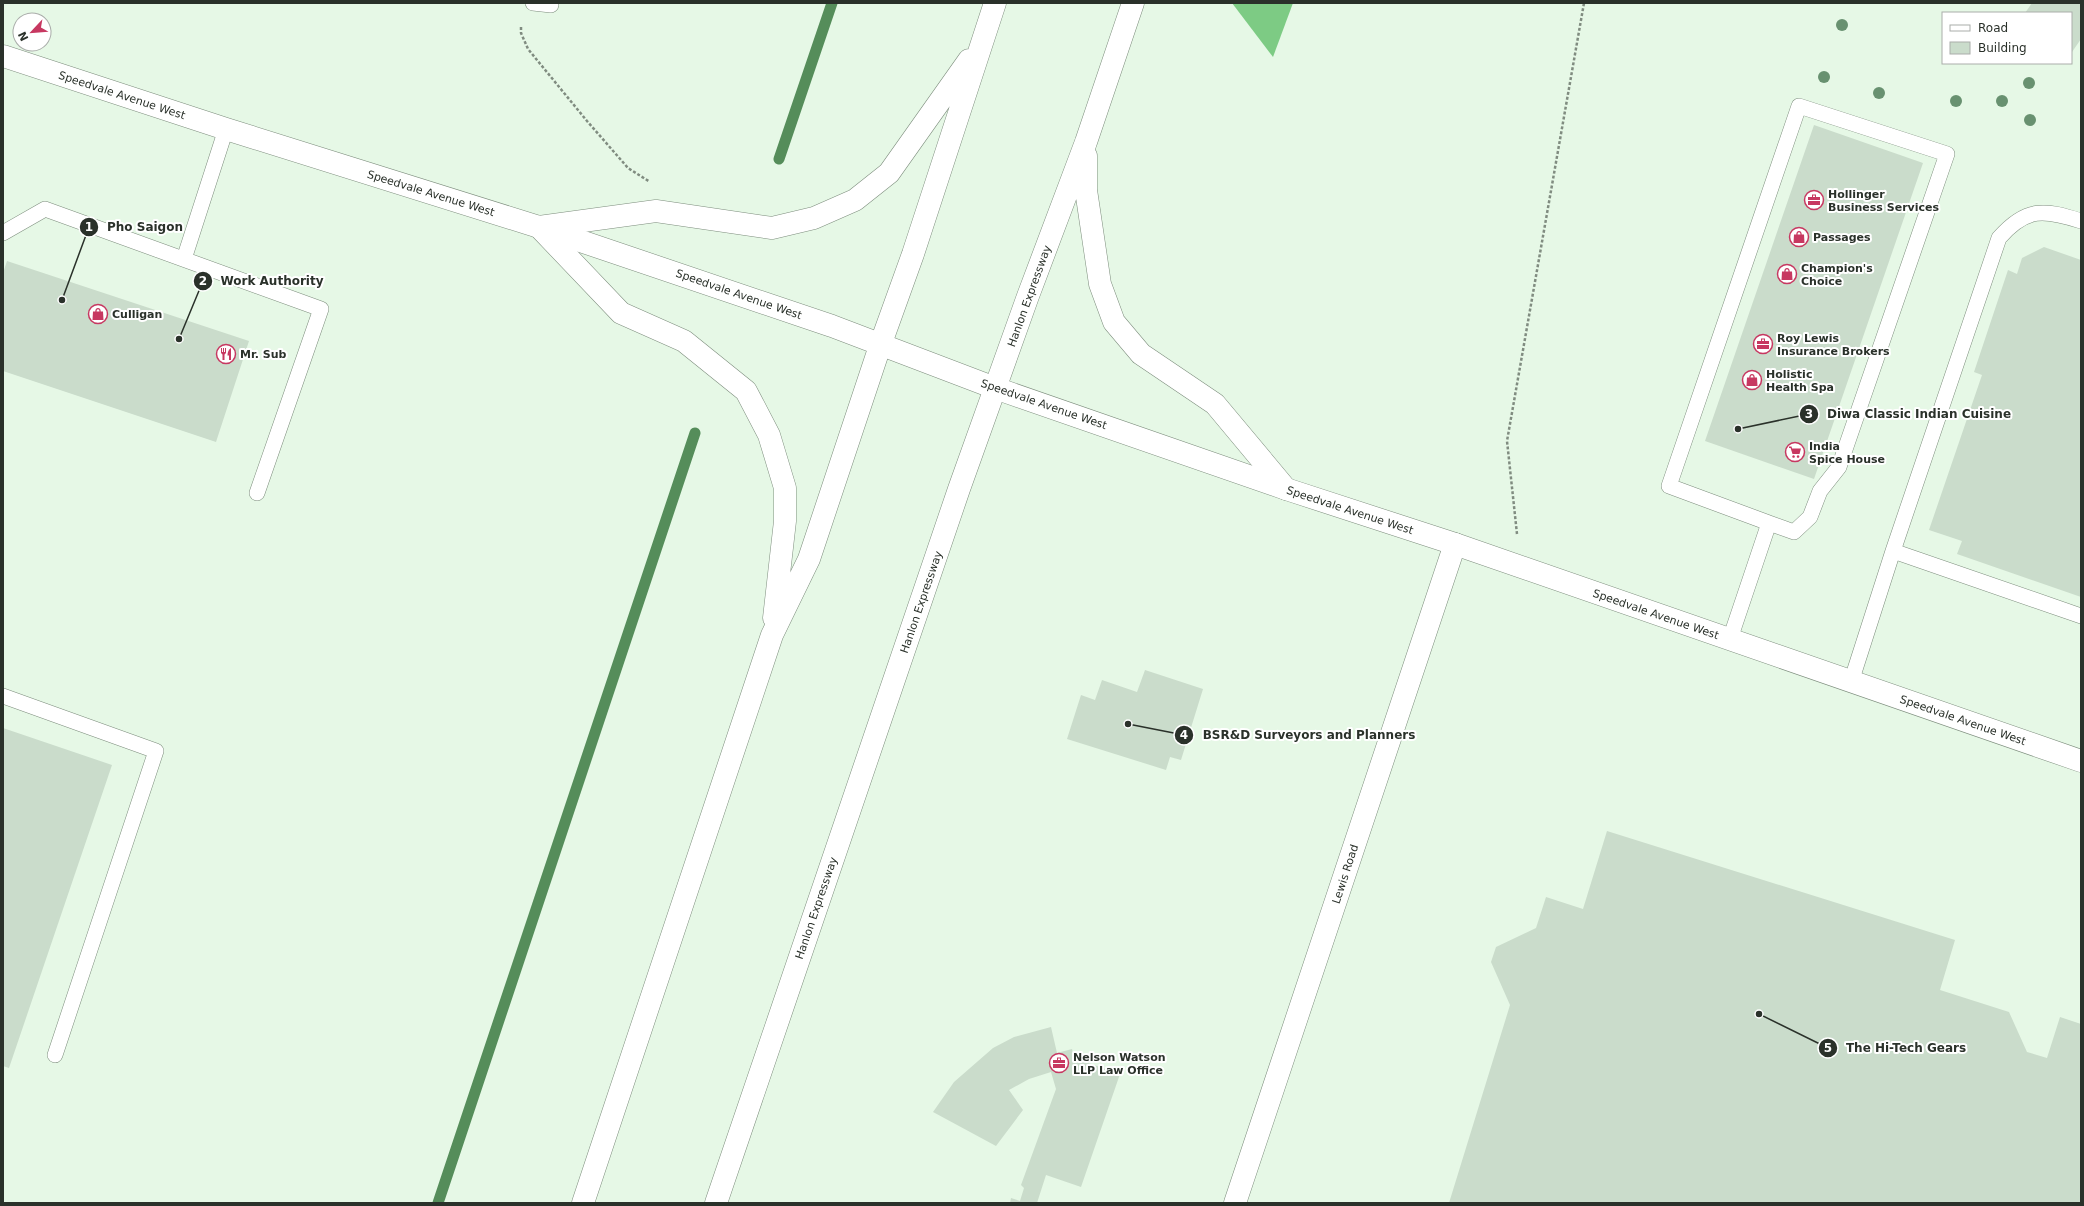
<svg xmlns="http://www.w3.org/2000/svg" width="2084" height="1206" font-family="'DejaVu Sans',sans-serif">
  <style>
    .forest { fill: #7dcb84 }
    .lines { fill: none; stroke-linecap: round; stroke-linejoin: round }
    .stream { stroke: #558d5a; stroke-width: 11 }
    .building { fill: #cadccb }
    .service-casing { stroke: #7d8d7d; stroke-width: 16 }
    .minor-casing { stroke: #7d8d7d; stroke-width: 23 }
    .secondary-casing { stroke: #7d8d7d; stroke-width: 23 }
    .trunk-casing { stroke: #7d8d7d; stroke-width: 23 }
    .path { stroke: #808c80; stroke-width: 2.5; stroke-dasharray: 3 2; stroke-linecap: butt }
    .service { stroke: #fff; stroke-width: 15 }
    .minor { stroke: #fff; stroke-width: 22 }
    .secondary { stroke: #fff; stroke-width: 22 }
    .trunk { stroke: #fff; stroke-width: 22 }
    .tree { fill: #689170 }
    .labels { text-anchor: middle; stroke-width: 4; stroke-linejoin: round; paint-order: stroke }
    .street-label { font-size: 11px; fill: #2a312a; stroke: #fff }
    .poi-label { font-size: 11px; font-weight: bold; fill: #2a312a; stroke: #fff; text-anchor: start }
    .leader { fill: none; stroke: #2a312a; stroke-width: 1.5 }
    .callout-dot { fill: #2a312a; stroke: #fff; stroke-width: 1.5 }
    .mark-label { font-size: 12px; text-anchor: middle; font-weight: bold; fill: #fff }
    .callout-label { font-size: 12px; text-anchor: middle; font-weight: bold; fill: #2a312a; stroke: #fff; stroke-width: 4; stroke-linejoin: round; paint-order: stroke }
  </style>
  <rect width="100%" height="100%" fill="#e6f8e6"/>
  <path class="forest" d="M 1232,3 L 1293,3 L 1273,57 Z"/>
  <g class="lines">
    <path class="stream" d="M 779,159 L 832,3
      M 438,1203 L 695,433"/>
  </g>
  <path class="building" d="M 2032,3 L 2081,3 L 2081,39 L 2072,52 L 2071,13 L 2025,13 Z
    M 1814,125 L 1923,163 L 1814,479 L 1705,441 Z
    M 2044,247 L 2081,260 L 2081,597 L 1957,554 L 1962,541 L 1929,530 L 1982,375 L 1974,372 L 2008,270 L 2017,274 L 2022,258 Z
    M 7,261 L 249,341 L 216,442 L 3,371 L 3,273 Z
    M 1145,670 L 1203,689 L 1181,760 L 1170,757 L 1166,770 L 1067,739 L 1081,695 L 1095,700 L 1102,680 L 1137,692 Z
    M 3,728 L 112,765 L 9,1068 L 3,1066 Z
    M 1607,831 L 1955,940 L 1940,990 L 2009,1012 L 2027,1052 L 2047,1058 L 2060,1017 L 2081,1024 L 2081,1203 L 1449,1203 L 1510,1005 L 1491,962 L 1496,947 L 1536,928 L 1546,897 L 1583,909 Z
    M 1051,1027 L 1057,1053 L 1072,1049 L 1074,1058 L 1120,1074 L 1081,1187 L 1046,1175 L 1037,1203 L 1010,1203 L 1011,1198 L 1020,1201 L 1024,1188 L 1021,1185 L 1056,1089 L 1051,1072 L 1029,1079 L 1009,1090 L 1023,1110 L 996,1146 L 933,1112 L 954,1082 L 993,1048 L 1014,1037 Z"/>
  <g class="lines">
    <g class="service-casing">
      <path id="service" d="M 533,3 L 551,5
        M 3,233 L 45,209 L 321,309 L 257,493
        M 184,259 L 226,129
        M 1893,551 L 2081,616
        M 1730,639 L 1769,523 L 1669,486 L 1799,106 L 1947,154 L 1839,467 L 1820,491 L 1810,517 L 1794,532 L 1769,523
        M 1851,682 L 1893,551 L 1999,238 C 2026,207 2044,209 2081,221
        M 3,696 L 156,751 L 55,1055"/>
    </g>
    <g class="minor-casing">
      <path id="minor" d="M 1235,1203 L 1455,544"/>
    </g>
    <g class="secondary-casing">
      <path id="secondary" d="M 3,56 L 226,129 L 539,227 L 832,326 L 995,388 L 1286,489 L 1455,544 L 2081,761"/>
    </g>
    <g class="trunk-casing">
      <path id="trunk" d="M 1086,156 L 1086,190 L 1100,284 L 1114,322 L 1141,354 L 1215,404 L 1286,489
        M 539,227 L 656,211 L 772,228 L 814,218 L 855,200 L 889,173 L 969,60
        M 539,227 L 621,313 L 684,341 L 746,391 L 769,435 L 785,488 L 785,521 L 774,618
        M 583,1203 L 772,635 L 809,559 L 881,343 L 913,254 L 995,3
        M 716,1203 L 959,489 L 1028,296 L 1086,142 L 1133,3"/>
    </g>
    <path class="path" d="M 521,27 L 521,33 L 528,49 L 587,121 L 628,168 L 650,182
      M 1517,534 L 1507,441 L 1584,3"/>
    <use href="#service" class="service"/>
    <use href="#minor" class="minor"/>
    <use href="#secondary" class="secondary"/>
    <use href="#trunk" class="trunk"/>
  </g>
  <g class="tree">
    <circle cx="1842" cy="25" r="6"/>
    <circle cx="1824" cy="77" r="6"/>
    <circle cx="2029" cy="83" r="6"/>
    <circle cx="1879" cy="93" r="6"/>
    <circle cx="1956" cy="101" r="6"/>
    <circle cx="2002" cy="101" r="6"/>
    <circle cx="2030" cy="120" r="6"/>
  </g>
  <defs>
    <g id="office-ring" transform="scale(1)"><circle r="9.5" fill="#fff" stroke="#c73861" stroke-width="1.5"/><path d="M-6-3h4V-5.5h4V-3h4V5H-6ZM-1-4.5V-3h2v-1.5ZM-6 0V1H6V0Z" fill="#c73861"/></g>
    <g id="shop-ring" transform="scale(1)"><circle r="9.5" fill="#fff" stroke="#c73861" stroke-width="1.5"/><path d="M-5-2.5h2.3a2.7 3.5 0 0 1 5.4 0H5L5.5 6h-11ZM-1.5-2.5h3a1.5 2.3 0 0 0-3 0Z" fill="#c73861"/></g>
    <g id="restaurant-ring" transform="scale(1)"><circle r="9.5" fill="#fff" stroke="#c73861" stroke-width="1.5"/><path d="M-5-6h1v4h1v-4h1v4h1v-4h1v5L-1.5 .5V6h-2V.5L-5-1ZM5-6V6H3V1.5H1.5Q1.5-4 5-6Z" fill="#c73861"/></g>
    <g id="supermarket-ring" transform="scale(1)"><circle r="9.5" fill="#fff" stroke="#c73861" stroke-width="1.5"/><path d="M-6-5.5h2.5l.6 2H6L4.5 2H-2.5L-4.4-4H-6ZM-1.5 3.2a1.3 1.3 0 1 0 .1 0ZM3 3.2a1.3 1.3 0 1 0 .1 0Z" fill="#c73861"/></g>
  </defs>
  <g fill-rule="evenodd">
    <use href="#office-ring" x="1814" y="200"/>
    <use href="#shop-ring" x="1799" y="237"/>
    <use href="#shop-ring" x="1787" y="274"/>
    <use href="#shop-ring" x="98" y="314"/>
    <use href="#office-ring" x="1763" y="344"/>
    <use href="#restaurant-ring" x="226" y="354"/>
    <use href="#shop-ring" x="1752" y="380"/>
    <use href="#supermarket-ring" x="1795" y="452"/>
    <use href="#office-ring" x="1059" y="1063"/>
  </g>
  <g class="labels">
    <g class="street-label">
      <text transform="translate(122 95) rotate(18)" y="4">Speedvale Avenue West</text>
      <text transform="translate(431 193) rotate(17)" y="4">Speedvale Avenue West</text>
      <text transform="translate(739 294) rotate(19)" y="4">Speedvale Avenue West</text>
      <text transform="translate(1029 296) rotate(-70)" y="4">Hanlon Expressway</text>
      <text transform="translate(1044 404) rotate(19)" y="4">Speedvale Avenue West</text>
      <text transform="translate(1350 510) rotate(18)" y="4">Speedvale Avenue West</text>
      <text transform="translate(921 602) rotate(-71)" y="4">Hanlon Expressway</text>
      <text transform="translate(1656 614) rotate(19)" y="4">Speedvale Avenue West</text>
      <text transform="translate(1963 720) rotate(19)" y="4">Speedvale Avenue West</text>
      <text transform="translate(1345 874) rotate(-72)" y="4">Lewis Road</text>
      <text transform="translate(816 908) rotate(-71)" y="4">Hanlon Expressway</text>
    </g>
    <g class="poi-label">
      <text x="1828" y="198">Hollinger<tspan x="1828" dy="13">Business Services</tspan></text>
      <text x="1813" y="241">Passages</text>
      <text x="1801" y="272">Champion's<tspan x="1801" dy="13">Choice</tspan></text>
      <text x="112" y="318">Culligan</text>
      <text x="1777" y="342">Roy Lewis<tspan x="1777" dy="13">Insurance Brokers</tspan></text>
      <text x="240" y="358">Mr. Sub</text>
      <text x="1766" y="378">Holistic<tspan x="1766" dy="13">Health Spa</tspan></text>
      <text x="1809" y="450">India<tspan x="1809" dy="13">Spice House</tspan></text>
      <text x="1073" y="1061">Nelson Watson<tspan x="1073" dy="13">LLP Law Office</tspan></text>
    </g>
  </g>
  <path class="leader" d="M62 300L89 227M179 339L203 281M1738 429L1809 414M1128 724L1184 735M1759 1014L1828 1048"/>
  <g class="callout-dot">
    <circle cx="62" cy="300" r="4"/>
    <circle cx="179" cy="339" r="4"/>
    <circle cx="1738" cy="429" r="4"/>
    <circle cx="1128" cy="724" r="4"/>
    <circle cx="1759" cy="1014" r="4"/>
    <circle cx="89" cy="227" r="10"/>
    <circle cx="203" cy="281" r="10"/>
    <circle cx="1809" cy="414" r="10"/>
    <circle cx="1184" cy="735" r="10"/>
    <circle cx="1828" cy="1048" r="10"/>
  </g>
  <g class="mark-label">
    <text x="89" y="231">1</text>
    <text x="203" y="285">2</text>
    <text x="1809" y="418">3</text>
    <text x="1184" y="739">4</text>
    <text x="1828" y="1052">5</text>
  </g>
  <g class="callout-label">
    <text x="145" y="231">Pho Saigon</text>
    <text x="272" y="285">Work Authority</text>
    <text x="1919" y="418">Diwa Classic Indian Cuisine</text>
    <text x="1309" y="739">BSR&amp;D Surveyors and Planners</text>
    <text x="1906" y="1052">The Hi-Tech Gears</text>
  </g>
  <rect width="2084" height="1206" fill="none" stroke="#2a312a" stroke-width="8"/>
  <rect x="1942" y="12" width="130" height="52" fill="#ffffff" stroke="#aaadaa"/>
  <rect x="1950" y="25" width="20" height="6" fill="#ffffff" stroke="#aaadaa"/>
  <text x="1978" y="32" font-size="12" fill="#2a312a">Road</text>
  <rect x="1950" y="42" width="20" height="12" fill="#cadccb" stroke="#aaadaa"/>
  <text x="1978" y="52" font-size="12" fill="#2a312a">Building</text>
  <g transform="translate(32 32) rotate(244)"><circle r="19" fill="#ffffff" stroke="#aaadaa"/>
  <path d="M0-3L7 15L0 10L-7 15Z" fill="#c73861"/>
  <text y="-6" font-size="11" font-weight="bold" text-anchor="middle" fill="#2a312a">N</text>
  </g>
</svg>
